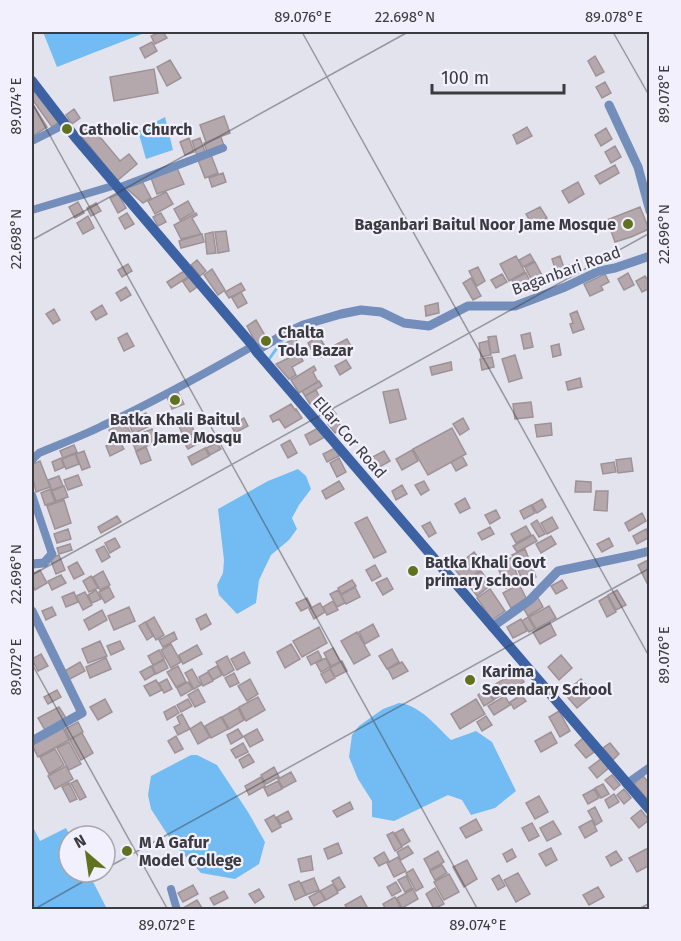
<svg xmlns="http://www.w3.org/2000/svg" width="681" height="941" font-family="'Fira Sans',sans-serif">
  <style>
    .water { fill: #73bcf3 }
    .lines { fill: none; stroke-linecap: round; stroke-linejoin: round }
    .stream { stroke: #73bcf3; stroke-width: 3 }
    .building { fill: #b4a8ad; stroke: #9e9297; stroke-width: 1.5 }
    .minor { stroke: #738ebb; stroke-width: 8 }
    .tertiary { stroke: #738ebb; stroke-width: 9 }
    .secondary { stroke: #3c62a4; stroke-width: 10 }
    .ticks { fill: none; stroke: #3a3a3f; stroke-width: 1.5; stroke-opacity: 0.45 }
    .poi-dot { fill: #61721f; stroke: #f1f0fc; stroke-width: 2 }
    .labels { text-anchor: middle; stroke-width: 4.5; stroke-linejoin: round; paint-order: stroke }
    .poi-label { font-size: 16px; font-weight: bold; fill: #3a3a3f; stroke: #f1f0fc; text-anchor: start }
    .street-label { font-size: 16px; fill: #3a3a3f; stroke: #f1f0fc }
    .neatline { fill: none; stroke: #3a3a3f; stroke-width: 2 }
    .ticks-label { font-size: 15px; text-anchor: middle; fill: #3a3a3f }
  </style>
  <rect width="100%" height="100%" fill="#e3e3ee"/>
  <path class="water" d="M 43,32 L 147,32 L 57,67 Z
    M 165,117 L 173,150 L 146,159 L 138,131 Z
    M 298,469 L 306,476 L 311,489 L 299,505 L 292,518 L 297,529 L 289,540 L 271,555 L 259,580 L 256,603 L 237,614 L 219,595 L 217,585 L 223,573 L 224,560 L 218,509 L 268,481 Z
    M 399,703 C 420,705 436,726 451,740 L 476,731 L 492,742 L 516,791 L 495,808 L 471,815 L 462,800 L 448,795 L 394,821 L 372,817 L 372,801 L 358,779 L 349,757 L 352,735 L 359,726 L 383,709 Z
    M 191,755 L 197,755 L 217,765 L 248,812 L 265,842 L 259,864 L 235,879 L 201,873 L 173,843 L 151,809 L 148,795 L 151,776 Z
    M 32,825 L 40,841 L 66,828 L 70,836 L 69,872 L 88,872 L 107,909 L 32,909 Z"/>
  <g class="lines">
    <path class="stream" d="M 267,362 L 284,338"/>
  </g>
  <path class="building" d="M 160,32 L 163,32 L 167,38 L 155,44 L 151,36 Z
    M 152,42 L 157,51 L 145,58 L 140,48 Z
    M 595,56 L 604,72 L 596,76 L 588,61 Z
    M 170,60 L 181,78 L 167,86 L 157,67 Z
    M 154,69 L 158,93 L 114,101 L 110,77 Z
    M 605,82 L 611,93 L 602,98 L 596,87 Z
    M 37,90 L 60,121 L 52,127 L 32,99 L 32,94 Z
    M 32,103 L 47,127 L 33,136 L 32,133 Z
    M 74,109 L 80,118 L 72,124 L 66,115 Z
    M 224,116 L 230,133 L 206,142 L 200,125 Z
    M 90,125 L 120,161 L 129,154 L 137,164 L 117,181 L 80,134 Z
    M 527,127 L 532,136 L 517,144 L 513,135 Z
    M 606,128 L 612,139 L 601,146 L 595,135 Z
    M 221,137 L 224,146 L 207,152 L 204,143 Z
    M 189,138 L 194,152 L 185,155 L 180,142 Z
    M 200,138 L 205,152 L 197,155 L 192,141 Z
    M 615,146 L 621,157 L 611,163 L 605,152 Z
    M 211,155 L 218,173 L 205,178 L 198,160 Z
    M 615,165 L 619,173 L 600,184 L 595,176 Z
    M 177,168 L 184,184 L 157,194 L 151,178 Z
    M 223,173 L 226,182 L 212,187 L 209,178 Z
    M 142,181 L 151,198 L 143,203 L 125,187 Z
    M 578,182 L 584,194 L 569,203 L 562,191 Z
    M 166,192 L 173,204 L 155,214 L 148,201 Z
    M 118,194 L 126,208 L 118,213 L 110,198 Z
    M 188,201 L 194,212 L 180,220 L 174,209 Z
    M 78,202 L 84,213 L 75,218 L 69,207 Z
    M 96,203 L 101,211 L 91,216 L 87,208 Z
    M 540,207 L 547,218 L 533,226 L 526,214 Z
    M 640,207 L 649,229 L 631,237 L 615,242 L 607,220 Z
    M 127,213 L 134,224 L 125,229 L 119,218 Z
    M 161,213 L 166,222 L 158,226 L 153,217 Z
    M 196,213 L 197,215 L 192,218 L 201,234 L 181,239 L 174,225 Z
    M 88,216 L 94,228 L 83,234 L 77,223 Z
    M 226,231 L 229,251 L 218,253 L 215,232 Z
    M 213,232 L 216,253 L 207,254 L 205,234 Z
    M 202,234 L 204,242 L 181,248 L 179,241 Z
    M 530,254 L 534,261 L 523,267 L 519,260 Z
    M 516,256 L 525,272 L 509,281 L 500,264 Z
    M 560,256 L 565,271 L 557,274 L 552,259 Z
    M 197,260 L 206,271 L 200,276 L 191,265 Z
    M 535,262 L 545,281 L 535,286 L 525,267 Z
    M 575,263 L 578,271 L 568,275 L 565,267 Z
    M 128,264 L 132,271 L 122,277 L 118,270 Z
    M 478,267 L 485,281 L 477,286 L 469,271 Z
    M 212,269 L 225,290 L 218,295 L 204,275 Z
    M 184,271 L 188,277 L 171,288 L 167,282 Z
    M 526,273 L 532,285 L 518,292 L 512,280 Z
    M 628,273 L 634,285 L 624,290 L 618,279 Z
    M 502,274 L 507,282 L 496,288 L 491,280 Z
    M 605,274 L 609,282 L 601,286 L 603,290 L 590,296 L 584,284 Z
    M 645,276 L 650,283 L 650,288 L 642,292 L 636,281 Z
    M 190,277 L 197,287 L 190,292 L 183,282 Z
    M 471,278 L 481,296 L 473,300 L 463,283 Z
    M 241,283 L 245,290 L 229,298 L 225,292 Z
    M 126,287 L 131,295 L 121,301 L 116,293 Z
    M 241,292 L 247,303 L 238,308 L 232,298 Z
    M 438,303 L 439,313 L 426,316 L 425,306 Z
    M 102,305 L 107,314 L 96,320 L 91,312 Z
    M 54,309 L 60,320 L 53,324 L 46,314 Z
    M 577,311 L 584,329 L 573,333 L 570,324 L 573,323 L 570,314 Z
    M 256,320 L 267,339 L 257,345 L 247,326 Z
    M 127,333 L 134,346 L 124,351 L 118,338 Z
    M 530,333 L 533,347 L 524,349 L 521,335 Z
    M 319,336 L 323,343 L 311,349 L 308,343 Z
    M 496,336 L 499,352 L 491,353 L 488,337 Z
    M 295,338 L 302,350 L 291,356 L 284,344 Z
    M 347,339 L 352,348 L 336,357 L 331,347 Z
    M 488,341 L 491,355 L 481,357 L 479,343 Z
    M 323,343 L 329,353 L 321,357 L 316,348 Z
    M 559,344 L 561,355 L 553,357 L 551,346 Z
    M 299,353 L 303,361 L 292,367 L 296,375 L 289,379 L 276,364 Z
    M 515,355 L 522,378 L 509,382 L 502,359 Z
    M 492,357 L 494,367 L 482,370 L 480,359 Z
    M 346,360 L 351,368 L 340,375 L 335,366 Z
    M 451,362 L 452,370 L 432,375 L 430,367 Z
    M 314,366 L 316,370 L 313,372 L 318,382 L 299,393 L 291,380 Z
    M 580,378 L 582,387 L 568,390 L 566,382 Z
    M 319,381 L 322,386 L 305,396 L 302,391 Z
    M 398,389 L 406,419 L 390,423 L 383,392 Z
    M 316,390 L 320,398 L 310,404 L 305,396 Z
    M 178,392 L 184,404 L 172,409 L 167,397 Z
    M 322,397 L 336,414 L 327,421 L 313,404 Z
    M 531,402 L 533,417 L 515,419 L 513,404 Z
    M 291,404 L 295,410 L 296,409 L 302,418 L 285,428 L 279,419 L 273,422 L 270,416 Z
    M 146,413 L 152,425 L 133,434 L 128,421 Z
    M 187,414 L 195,433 L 184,438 L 176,419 Z
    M 244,418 L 248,426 L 235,433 L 231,425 Z
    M 334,418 L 342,427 L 335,433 L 328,424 Z
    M 463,418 L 469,429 L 460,435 L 453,424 Z
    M 125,422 L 131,434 L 114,442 L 109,430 Z
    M 551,423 L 552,435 L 537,437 L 535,425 Z
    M 320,427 L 325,437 L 310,445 L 305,435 Z
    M 452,428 L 466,454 L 428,475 L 413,449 Z
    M 152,429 L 157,441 L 148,445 L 142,433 Z
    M 142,434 L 147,446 L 136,451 L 131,439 Z
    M 197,434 L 201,442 L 188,449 L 183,441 Z
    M 119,440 L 124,449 L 110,456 L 106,446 Z
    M 290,440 L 297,453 L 288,458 L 281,445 Z
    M 217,443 L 221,449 L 210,455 L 206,448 Z
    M 74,445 L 77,452 L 63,458 L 60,451 Z
    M 146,447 L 151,460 L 141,464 L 136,452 Z
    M 205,448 L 209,456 L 192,465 L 188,457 Z
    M 335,448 L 339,456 L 327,462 L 323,454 Z
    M 412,450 L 418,461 L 402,470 L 396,459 Z
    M 84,451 L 90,467 L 82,470 L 76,454 Z
    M 384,451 L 390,461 L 371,472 L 365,461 Z
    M 75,454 L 79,464 L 66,469 L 62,459 Z
    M 462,456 L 467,465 L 456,471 L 451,462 Z
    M 61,458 L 64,467 L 55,471 L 52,462 Z
    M 339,458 L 346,472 L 337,477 L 330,463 Z
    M 631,458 L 633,471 L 618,473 L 616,460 Z
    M 40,461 L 50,487 L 36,492 L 32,474 L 33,464 Z
    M 614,462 L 616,472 L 603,474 L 601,464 Z
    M 78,475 L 82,485 L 68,490 L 64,480 Z
    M 59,476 L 63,486 L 52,490 L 48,480 Z
    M 339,481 L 344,489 L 326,499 L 322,491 Z
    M 424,481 L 429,490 L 421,495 L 415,485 Z
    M 576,481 L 591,482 L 591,492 L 575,492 Z
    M 402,485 L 407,494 L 396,500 L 392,491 Z
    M 64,486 L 68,497 L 56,501 L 52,491 Z
    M 50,489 L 55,502 L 45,505 L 41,493 Z
    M 596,491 L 608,491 L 607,511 L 594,510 Z
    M 465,498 L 470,508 L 460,513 L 455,504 Z
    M 542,499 L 546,507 L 537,513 L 532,505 Z
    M 64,500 L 71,523 L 55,529 L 47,506 Z
    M 531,505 L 535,513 L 524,519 L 520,511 Z
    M 496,510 L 500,518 L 490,524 L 485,515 Z
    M 642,513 L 646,521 L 629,531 L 625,523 Z
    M 117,516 L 121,522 L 101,533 L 98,527 Z
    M 367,517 L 386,552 L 374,558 L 355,523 Z
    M 552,517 L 558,528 L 547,534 L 541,523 Z
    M 537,520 L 545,534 L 539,537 L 531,524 Z
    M 430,522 L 436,533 L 429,537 L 422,526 Z
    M 526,526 L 531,535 L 516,543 L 511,534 Z
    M 490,527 L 494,534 L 482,540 L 478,533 Z
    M 68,529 L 71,539 L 57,543 L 54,534 Z
    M 646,529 L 650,537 L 637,544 L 633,536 Z
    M 533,535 L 537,541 L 517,552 L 513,546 Z
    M 551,536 L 556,544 L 541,553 L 536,544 Z
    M 115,538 L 120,547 L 110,553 L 105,543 Z
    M 609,538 L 613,546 L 602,552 L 597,544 Z
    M 70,544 L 72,550 L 59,554 L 57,548 Z
    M 104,546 L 110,557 L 102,562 L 96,550 Z
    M 525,549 L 536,577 L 523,582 L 512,555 Z
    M 474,552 L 485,566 L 465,582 L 454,568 Z
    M 59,555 L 65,570 L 56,574 L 50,558 Z
    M 511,558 L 520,583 L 506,588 L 496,563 Z
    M 650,559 L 650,582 L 647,583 L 638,565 Z
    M 77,562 L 84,574 L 74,579 L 68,567 Z
    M 375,565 L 381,576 L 372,581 L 366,570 Z
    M 40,570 L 47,583 L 35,590 L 32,583 L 32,574 Z
    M 103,571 L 110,585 L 100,590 L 93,577 Z
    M 481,571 L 491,585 L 477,596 L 466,582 Z
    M 61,575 L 66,583 L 52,590 L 48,581 Z
    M 91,576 L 98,588 L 89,592 L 83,581 Z
    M 387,578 L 393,589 L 383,595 L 376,583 Z
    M 352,580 L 356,586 L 341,594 L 338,588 Z
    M 562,580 L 567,588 L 556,594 L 551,586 Z
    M 519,584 L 527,600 L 511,608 L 503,593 Z
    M 109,587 L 114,597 L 105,603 L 99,592 Z
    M 355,587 L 360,597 L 346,604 L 341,595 Z
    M 490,589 L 505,611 L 492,620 L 477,598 Z
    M 96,590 L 101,599 L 92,603 L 88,595 Z
    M 338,590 L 345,603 L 337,607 L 330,594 Z
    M 617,590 L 626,605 L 616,610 L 608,595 Z
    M 74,592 L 78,602 L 66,607 L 62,597 Z
    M 85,592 L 92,605 L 83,610 L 76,596 Z
    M 607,596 L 616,612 L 607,617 L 599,601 Z
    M 307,598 L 311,606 L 301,611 L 296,603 Z
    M 538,598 L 543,607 L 528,616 L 522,606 Z
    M 333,601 L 338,610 L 327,615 L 323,607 Z
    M 320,603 L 325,612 L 314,619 L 309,609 Z
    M 549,606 L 556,618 L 536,629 L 529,617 Z
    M 52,607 L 56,615 L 46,620 L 42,611 Z
    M 129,607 L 135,621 L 114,630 L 108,616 Z
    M 102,610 L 107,620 L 89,630 L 84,620 Z
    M 206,614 L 211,624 L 201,630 L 196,619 Z
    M 154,617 L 164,635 L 156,640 L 146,622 Z
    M 528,617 L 535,629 L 529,632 L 522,621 Z
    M 521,619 L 527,631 L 513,638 L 507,627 Z
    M 145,622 L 153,636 L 147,640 L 139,626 Z
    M 550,623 L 556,635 L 540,644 L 533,632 Z
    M 373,624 L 379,636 L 365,644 L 359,632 Z
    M 319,627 L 327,643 L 302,657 L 293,641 Z
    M 174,632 L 177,639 L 163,647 L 159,640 Z
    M 357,632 L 370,655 L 354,664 L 341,641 Z
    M 100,641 L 107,656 L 88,663 L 82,649 Z
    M 120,641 L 124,649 L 111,655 L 107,646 Z
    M 171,644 L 181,662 L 171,668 L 161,650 Z
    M 291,644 L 300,659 L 285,668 L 277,652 Z
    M 197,645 L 202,654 L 183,664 L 179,655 Z
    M 333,648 L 340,662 L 331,666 L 324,653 Z
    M 392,649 L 399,662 L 387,669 L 379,656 Z
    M 159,650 L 164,659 L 153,665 L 148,656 Z
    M 318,651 L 322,659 L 311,665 L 307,657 Z
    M 244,652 L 250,663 L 237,670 L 231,659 Z
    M 41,654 L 48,666 L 38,671 L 32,659 Z
    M 561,655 L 572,668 L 559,680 L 548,667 Z
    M 227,656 L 234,670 L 224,676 L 216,662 Z
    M 106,658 L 111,669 L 90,678 L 86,667 Z
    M 326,658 L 330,667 L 321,672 L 316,663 Z
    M 164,660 L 168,668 L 156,674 L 152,666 Z
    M 342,661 L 347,671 L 335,677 L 330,668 Z
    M 80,662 L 85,671 L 68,680 L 63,672 Z
    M 402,662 L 408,671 L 393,679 L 388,669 Z
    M 151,666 L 155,674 L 145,680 L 140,672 Z
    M 178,666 L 186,682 L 176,687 L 167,672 Z
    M 217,666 L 222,675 L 213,680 L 208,671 Z
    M 192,669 L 201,685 L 194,689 L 185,673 Z
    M 330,669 L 335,678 L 326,683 L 321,674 Z
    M 518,671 L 524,682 L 493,700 L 487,689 Z
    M 208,672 L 213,681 L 203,686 L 199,677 Z
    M 234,673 L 239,683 L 230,687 L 225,678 Z
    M 167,679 L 172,689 L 164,693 L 159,683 Z
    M 250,679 L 258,694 L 247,701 L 238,686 Z
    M 581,679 L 594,694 L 577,708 L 564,693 Z
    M 156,680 L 162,690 L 150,696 L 144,686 Z
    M 188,682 L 193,689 L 181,696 L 177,688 Z
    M 198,689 L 205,702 L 195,707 L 188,695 Z
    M 487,689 L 494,700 L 484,706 L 478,695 Z
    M 57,690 L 61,697 L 48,704 L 44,697 Z
    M 521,695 L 526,701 L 514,709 L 510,702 Z
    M 505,696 L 510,705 L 494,715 L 488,706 Z
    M 258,697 L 265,710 L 246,721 L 239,707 Z
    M 105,699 L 112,712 L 98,720 L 90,707 Z
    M 188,699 L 192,706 L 181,712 L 177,705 Z
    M 476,699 L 485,714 L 460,729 L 451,714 Z
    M 175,706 L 179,713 L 167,720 L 164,712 Z
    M 59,707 L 66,718 L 45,730 L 38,718 Z
    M 238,708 L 244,720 L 229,729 L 222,717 Z
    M 559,711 L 570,731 L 560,737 L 549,717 Z
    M 182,714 L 190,729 L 178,735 L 174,727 L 180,724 L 177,717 Z
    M 486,716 L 492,725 L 482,731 L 477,722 Z
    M 221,717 L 228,729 L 211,738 L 205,726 Z
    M 78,722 L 83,732 L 70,739 L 65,729 Z
    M 201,722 L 210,737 L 198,744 L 190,729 Z
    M 63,728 L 69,740 L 38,757 L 32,745 Z
    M 238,729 L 243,737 L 231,744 L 227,735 Z
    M 257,729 L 263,740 L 250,747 L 244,736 Z
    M 551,732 L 557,743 L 541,752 L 535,741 Z
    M 82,733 L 93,753 L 81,760 L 70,740 Z
    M 176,736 L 183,749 L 175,753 L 168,741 Z
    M 583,738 L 594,752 L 586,758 L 575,745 Z
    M 69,742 L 81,764 L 69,770 L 57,748 Z
    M 243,743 L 248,752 L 236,758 L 231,750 Z
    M 610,743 L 619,754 L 613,760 L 603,748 Z
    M 55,749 L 64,765 L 49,774 L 40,757 Z
    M 249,754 L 254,762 L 243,768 L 239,760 Z
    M 602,758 L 610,767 L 597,778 L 589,768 Z
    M 66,766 L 73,779 L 55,789 L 48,776 Z
    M 274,767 L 279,777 L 266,784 L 261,775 Z
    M 291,772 L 296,781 L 283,788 L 278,779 Z
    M 612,775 L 620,785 L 614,790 L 605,780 Z
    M 643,776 L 650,784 L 650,802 L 634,784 Z
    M 261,777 L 265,786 L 249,795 L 245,786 Z
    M 77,780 L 86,797 L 80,800 L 71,783 Z
    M 278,781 L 282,789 L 268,796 L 264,788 Z
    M 69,783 L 77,799 L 70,802 L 62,787 Z
    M 603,784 L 609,794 L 601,798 L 595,788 Z
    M 594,789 L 599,798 L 588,804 L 583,795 Z
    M 624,789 L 631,798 L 624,804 L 617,795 Z
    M 614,794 L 619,802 L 609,808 L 605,800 Z
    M 539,796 L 548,812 L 535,819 L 526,803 Z
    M 350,802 L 353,809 L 337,817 L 333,811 Z
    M 595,807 L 602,821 L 596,825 L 588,811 Z
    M 641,810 L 649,820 L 639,828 L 631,818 Z
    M 288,811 L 292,819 L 281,824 L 277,817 Z
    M 274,815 L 281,827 L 272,832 L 265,820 Z
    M 476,819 L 482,830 L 466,838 L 460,828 Z
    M 592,820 L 597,831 L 585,838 L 579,827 Z
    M 553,821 L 561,834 L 547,841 L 540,828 Z
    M 532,823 L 539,836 L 529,841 L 522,828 Z
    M 403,829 L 410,841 L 402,846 L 395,833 Z
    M 393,832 L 402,847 L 395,851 L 387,835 Z
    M 338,843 L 342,853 L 328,859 L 324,849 Z
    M 408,846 L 413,853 L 401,860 L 397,852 Z
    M 650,847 L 650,865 L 637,872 L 629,858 Z
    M 551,848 L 557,860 L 546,866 L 539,854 Z
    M 512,849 L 516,857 L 507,862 L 503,854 Z
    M 438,851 L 444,862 L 430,870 L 424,859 Z
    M 616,851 L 622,860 L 611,866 L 606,857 Z
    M 384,852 L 389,861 L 379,866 L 374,858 Z
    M 311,856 L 313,870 L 301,872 L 298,859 Z
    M 398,857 L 406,871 L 394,877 L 387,863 Z
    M 467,860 L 477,879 L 464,887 L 453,867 Z
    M 442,865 L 447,873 L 435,880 L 430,871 Z
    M 413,869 L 423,887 L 416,891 L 406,873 Z
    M 518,873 L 530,894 L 516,902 L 504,880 Z
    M 449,874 L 459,892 L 444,900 L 434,882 Z
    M 499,875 L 505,886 L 498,890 L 492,879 Z
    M 406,876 L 412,888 L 405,892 L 398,880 Z
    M 339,877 L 345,887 L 338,891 L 332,881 Z
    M 314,878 L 319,890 L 306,895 L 301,883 Z
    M 299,881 L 306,895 L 295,900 L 289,885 Z
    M 396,882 L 401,891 L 392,896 L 387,887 Z
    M 333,884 L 338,893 L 326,900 L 320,891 Z
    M 193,885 L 198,894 L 183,902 L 178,893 Z
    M 598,887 L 604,897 L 589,905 L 583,895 Z
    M 435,888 L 444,904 L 434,909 L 426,894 Z
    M 259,889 L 264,897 L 255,903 L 249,894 Z
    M 413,889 L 418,899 L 402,908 L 397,898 Z
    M 224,891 L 228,898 L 214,905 L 210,898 Z
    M 320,891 L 325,900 L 314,906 L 309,897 Z
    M 361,896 L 367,907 L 362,910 L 348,910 L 345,905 Z
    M 395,897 L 400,906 L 394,910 L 386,910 L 383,904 Z
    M 197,900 L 202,908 L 199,910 L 184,910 L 183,908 Z"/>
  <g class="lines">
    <path class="minor" d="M 32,141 L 46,134 L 65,124
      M 118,188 L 223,148
      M 32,210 L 116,185
      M 32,460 L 39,453 C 60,444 82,436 102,426 C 154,402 204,374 253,346
      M 32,495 L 52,554
      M 626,784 L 650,767
      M 171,889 L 177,910"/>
    <path class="tertiary" d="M 609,105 L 638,167 L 650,211
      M 256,351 L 286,333 L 303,325 L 341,314 L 361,310 L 381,312 L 404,323 L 429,326 L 468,306 L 515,306 L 565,287 L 599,271 L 615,268 L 650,256
      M 32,564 L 44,563 L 52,554
      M 32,611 L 82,713 L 32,741
      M 492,627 L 530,600 L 558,571 L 634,555 L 650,551"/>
    <path class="secondary" d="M 32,81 L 75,137 L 253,346 L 256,351 L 650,810"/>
  </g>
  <path class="ticks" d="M 302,32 L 650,658M 613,32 L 650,97M 32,103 L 478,910M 32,240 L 408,32M 32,575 L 650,233M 32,664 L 168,910M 105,869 L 650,568M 33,910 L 100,872M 637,910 L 650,903"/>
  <g class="poi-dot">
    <circle cx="67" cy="129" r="6"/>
    <circle cx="628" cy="224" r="6"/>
    <circle cx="266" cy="341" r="6"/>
    <circle cx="175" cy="400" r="6"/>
    <circle cx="413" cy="571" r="6"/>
    <circle cx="470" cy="680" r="6"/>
    <circle cx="127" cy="851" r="6"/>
  </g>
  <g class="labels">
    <g class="poi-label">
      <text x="79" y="135">Catholic Church</text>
      <text x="616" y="230" text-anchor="end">Baganbari Baitul Noor Jame Mosque</text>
      <text x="278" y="338">Chalta<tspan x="278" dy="18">Tola Bazar</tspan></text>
      <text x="175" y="425" text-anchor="middle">Batka Khali Baitul<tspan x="175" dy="18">Aman Jame Mosqu</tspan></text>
      <text x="425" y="568">Batka Khali Govt<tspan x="425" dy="18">primary school</tspan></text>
      <text x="482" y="677">Karima<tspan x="482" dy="18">Secendary School</tspan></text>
      <text x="139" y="848">M A Gafur<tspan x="139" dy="18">Model College</tspan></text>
    </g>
    <g class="street-label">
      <text transform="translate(566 270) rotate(-20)" y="6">Baganbari Road</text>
      <text transform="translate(350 437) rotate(49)" y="6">Ellar Cor Road</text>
    </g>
  </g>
  <rect width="681" height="941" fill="none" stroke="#f1f0fc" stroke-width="66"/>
  <g transform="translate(87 854) rotate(331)"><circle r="28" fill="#f1f0fc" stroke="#a8a7b0" stroke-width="1.5"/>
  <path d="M0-4.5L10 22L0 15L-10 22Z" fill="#61721f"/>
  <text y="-9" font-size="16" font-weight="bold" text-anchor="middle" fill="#3a3a3f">N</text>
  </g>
  <path d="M432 84v9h132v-9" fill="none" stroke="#3a3a3f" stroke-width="3"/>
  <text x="441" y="84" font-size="18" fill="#3a3a3f" stroke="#f1f0fc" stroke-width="4.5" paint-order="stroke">100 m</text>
  <rect x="33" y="33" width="615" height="875" class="neatline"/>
  <g class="ticks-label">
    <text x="303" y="22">89.076°E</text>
    <text x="405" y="22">22.698°N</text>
    <text x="614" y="22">89.078°E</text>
    <text transform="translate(664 94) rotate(-90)" y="5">89.078°E</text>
    <text transform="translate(16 106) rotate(-90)" y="5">89.074°E</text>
    <text transform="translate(664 234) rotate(-90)" y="5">22.696°N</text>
    <text transform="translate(16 239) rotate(-90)" y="5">22.698°N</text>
    <text transform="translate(16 574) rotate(-90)" y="5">22.696°N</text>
    <text transform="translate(664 655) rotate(-90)" y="5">89.076°E</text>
    <text transform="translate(16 667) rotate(-90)" y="5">89.072°E</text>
    <text x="167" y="930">89.072°E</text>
    <text x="478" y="930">89.074°E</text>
  </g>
</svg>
